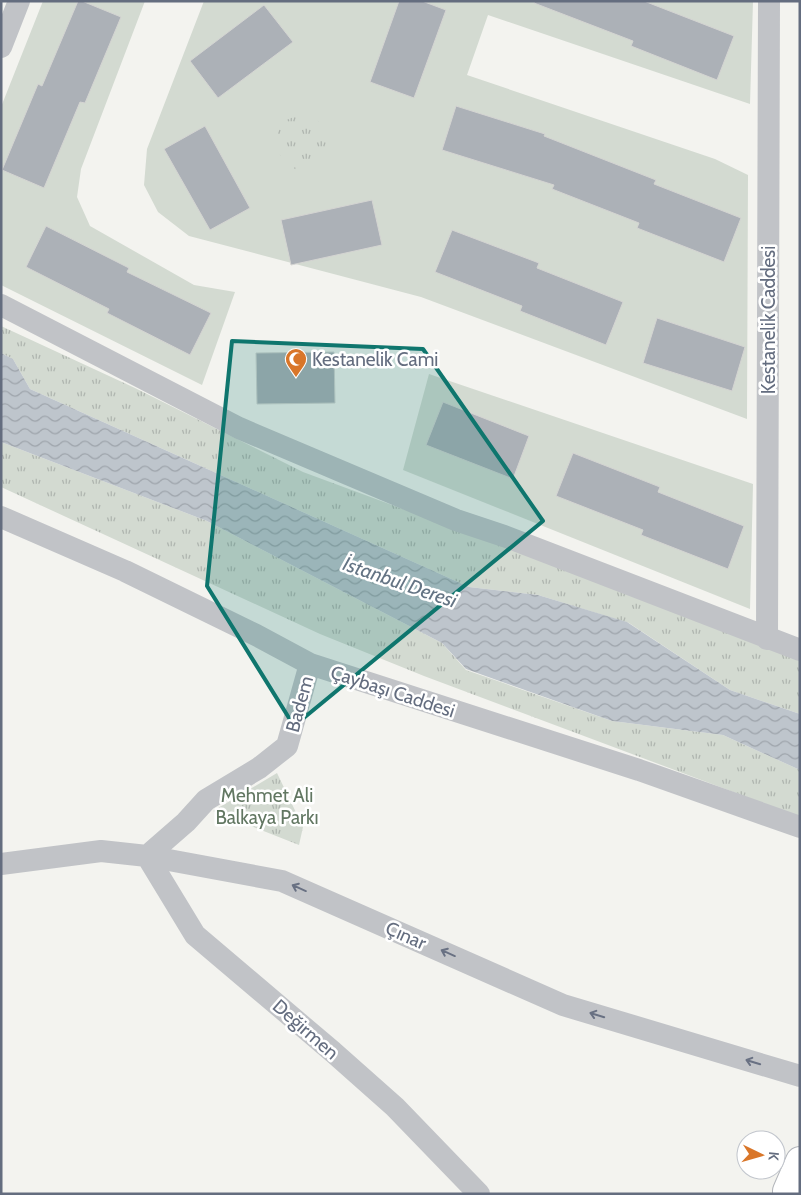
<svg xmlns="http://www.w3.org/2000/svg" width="801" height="1195" font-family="Cabin,sans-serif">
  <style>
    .grass { fill: #d3dad1 }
    .park { fill: url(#park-tufts) }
    .water { fill: url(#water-waves) }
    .building { fill: #acb1b7; stroke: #d4d4d2 }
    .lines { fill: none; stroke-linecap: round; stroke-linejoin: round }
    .secondary-casing { stroke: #b3b6bb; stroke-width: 30 }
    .street { stroke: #c1c3c7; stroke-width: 22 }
    .secondary { stroke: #fff; stroke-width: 28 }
    .oneway { stroke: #697183 }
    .marked { fill: #0f766e; fill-opacity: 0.2; stroke: #0f766e; stroke-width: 4; stroke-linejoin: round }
    .labels { text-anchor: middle; stroke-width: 5; stroke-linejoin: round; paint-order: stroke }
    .street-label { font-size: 19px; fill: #646d7f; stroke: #fff }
    .poi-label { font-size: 19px; fill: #646d7f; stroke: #fff; text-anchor: start }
    .park-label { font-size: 19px; fill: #627762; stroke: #fff }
    .water-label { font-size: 20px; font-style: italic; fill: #647484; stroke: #fff }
  </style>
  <defs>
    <pattern id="park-tufts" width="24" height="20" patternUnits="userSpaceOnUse" patternTransform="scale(1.25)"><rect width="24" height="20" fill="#d3dad1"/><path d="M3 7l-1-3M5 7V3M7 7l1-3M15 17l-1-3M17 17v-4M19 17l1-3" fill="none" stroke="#afb5af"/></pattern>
    <pattern id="water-waves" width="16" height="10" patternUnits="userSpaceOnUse" patternTransform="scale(1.25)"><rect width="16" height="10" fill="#bec5cc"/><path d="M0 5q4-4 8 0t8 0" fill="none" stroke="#9ea4ab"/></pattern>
  </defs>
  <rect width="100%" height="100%" fill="#f3f3ef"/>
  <path class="grass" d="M 43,1 L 145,1 L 81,169 L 77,197 L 90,226 L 194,285 L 235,292 L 202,385 L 1,285 L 1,107 Z
    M 204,1 L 753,1 L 750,104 L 488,15 L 467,75 L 715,159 L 748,175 L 747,419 L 421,297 L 189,236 L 158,212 L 144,185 L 147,149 Z
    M 429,374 L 753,484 L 750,609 L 403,470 Z"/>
  <path class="park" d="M 306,112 L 329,130 L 324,158 L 296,170 L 275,150 L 279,123 Z
    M 1,326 L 135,388 L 303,472 L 800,656 L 800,714 L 730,690 L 629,623 L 538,595 L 469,587 L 30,389 L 13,359 L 1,353 Z
    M 1,442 L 207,521 L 442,643 L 466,670 L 612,721 L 723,735 L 800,770 L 800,817 L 424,676 L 320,634 L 1,487 Z
    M 277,773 L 303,827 L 299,845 L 213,811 Z"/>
  <path class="water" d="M 1,353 L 13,359 L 30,389 L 469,587 L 538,595 L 627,622 L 730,690 L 800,714 L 800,770 L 723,735 L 612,721 L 466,669 L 442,643 L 207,521 L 1,442 Z"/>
  <path class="building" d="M 78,1 L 82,1 L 121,17 L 85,103 L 80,102 L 44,188 L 2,170 L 38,84 L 42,86 Z
    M 399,1 L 422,1 L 446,10 L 414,98 L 370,82 Z
    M 535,1 L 644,1 L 734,36 L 717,80 L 631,46 L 633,41 L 534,3 Z
    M 264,5 L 293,42 L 218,98 L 190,61 Z
    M 456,106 L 545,134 L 544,136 L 656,180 L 654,184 L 741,218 L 724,262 L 637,228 L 639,223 L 552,189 L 554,185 L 442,150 Z
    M 205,126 L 250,208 L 210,230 L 164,149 Z
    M 372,200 L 382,245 L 291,265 L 281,220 Z
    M 46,226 L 129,268 L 127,272 L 211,313 L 190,355 L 107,313 L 109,309 L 26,267 Z
    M 452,230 L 539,263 L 537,268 L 623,302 L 606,345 L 520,311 L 522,306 L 435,272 Z
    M 657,318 L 745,347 L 732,391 L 643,363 Z
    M 334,352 L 335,403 L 257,404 L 256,353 Z
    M 443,402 L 529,436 L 513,479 L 426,445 Z
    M 573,453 L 660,487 L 658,492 L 744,526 L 728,569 L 641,535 L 643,530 L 556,496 Z"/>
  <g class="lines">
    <g class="secondary-casing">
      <path id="secondary" d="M 787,1191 L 800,1161"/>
    </g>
    <path class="street" d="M 1,47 L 19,1
      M 1,305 L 239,428 L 456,520 L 504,536 L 800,650
      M 1,517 L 125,571 L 256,635 L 310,664 L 639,770 L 800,827
      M 767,639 L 769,1
      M 147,856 L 195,935 L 333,1052 L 395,1107 L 479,1194
      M 147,856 L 186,822 L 206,800 L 259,768 L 287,746 L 310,664
      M 1,864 L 101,851 L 147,856 L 282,881 L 563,1005 L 800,1076"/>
    <use href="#secondary" class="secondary"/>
  </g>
  <defs><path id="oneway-shaft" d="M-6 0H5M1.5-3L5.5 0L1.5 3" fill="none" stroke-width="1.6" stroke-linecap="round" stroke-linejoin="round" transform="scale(1.25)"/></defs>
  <g class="oneway">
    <use href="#oneway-shaft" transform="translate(299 888) rotate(-156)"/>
    <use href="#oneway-shaft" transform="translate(448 953) rotate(-156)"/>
    <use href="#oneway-shaft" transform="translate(597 1015) rotate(-163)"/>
    <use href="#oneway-shaft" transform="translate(753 1062) rotate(-163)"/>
  </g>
  <path class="marked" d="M 232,341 L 423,349 L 543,521 L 294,726 L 207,586 Z"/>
  <defs>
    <g id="mosque-pin" transform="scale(1.125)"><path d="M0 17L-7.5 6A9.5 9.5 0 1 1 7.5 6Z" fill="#d97629" stroke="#fff"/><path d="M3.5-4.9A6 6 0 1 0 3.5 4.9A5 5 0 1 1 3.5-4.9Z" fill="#fff"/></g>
  </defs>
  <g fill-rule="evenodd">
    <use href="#mosque-pin" x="296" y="359"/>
  </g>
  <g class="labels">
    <g class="street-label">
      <text transform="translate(768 320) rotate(-90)" y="7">Kestanelik Caddesi</text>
      <text transform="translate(393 691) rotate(18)" y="7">Çaybaşı Caddesi</text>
      <text transform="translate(299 704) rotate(-75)" y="7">Badem</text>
      <text transform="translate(406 935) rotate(24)" y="7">Çınar</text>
      <text transform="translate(306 1029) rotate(41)" y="7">Değirmen</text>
    </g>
    <g class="poi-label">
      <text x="312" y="366">Kestanelik Cami</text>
    </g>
    <g class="park-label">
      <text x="267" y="802">Mehmet Ali<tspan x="267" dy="22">Balkaya Parkı</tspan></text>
    </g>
    <g class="water-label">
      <text transform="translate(400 582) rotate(19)" y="7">İstanbul Deresi</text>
    </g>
  </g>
  <rect width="801" height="1195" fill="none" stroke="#646d7f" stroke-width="5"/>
  <g transform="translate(761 1155) rotate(95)"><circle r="24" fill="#ffffff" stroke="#c1c5cc"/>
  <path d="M0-4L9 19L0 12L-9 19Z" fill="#d97629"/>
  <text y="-8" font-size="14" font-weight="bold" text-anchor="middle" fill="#646d7f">K</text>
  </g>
</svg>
